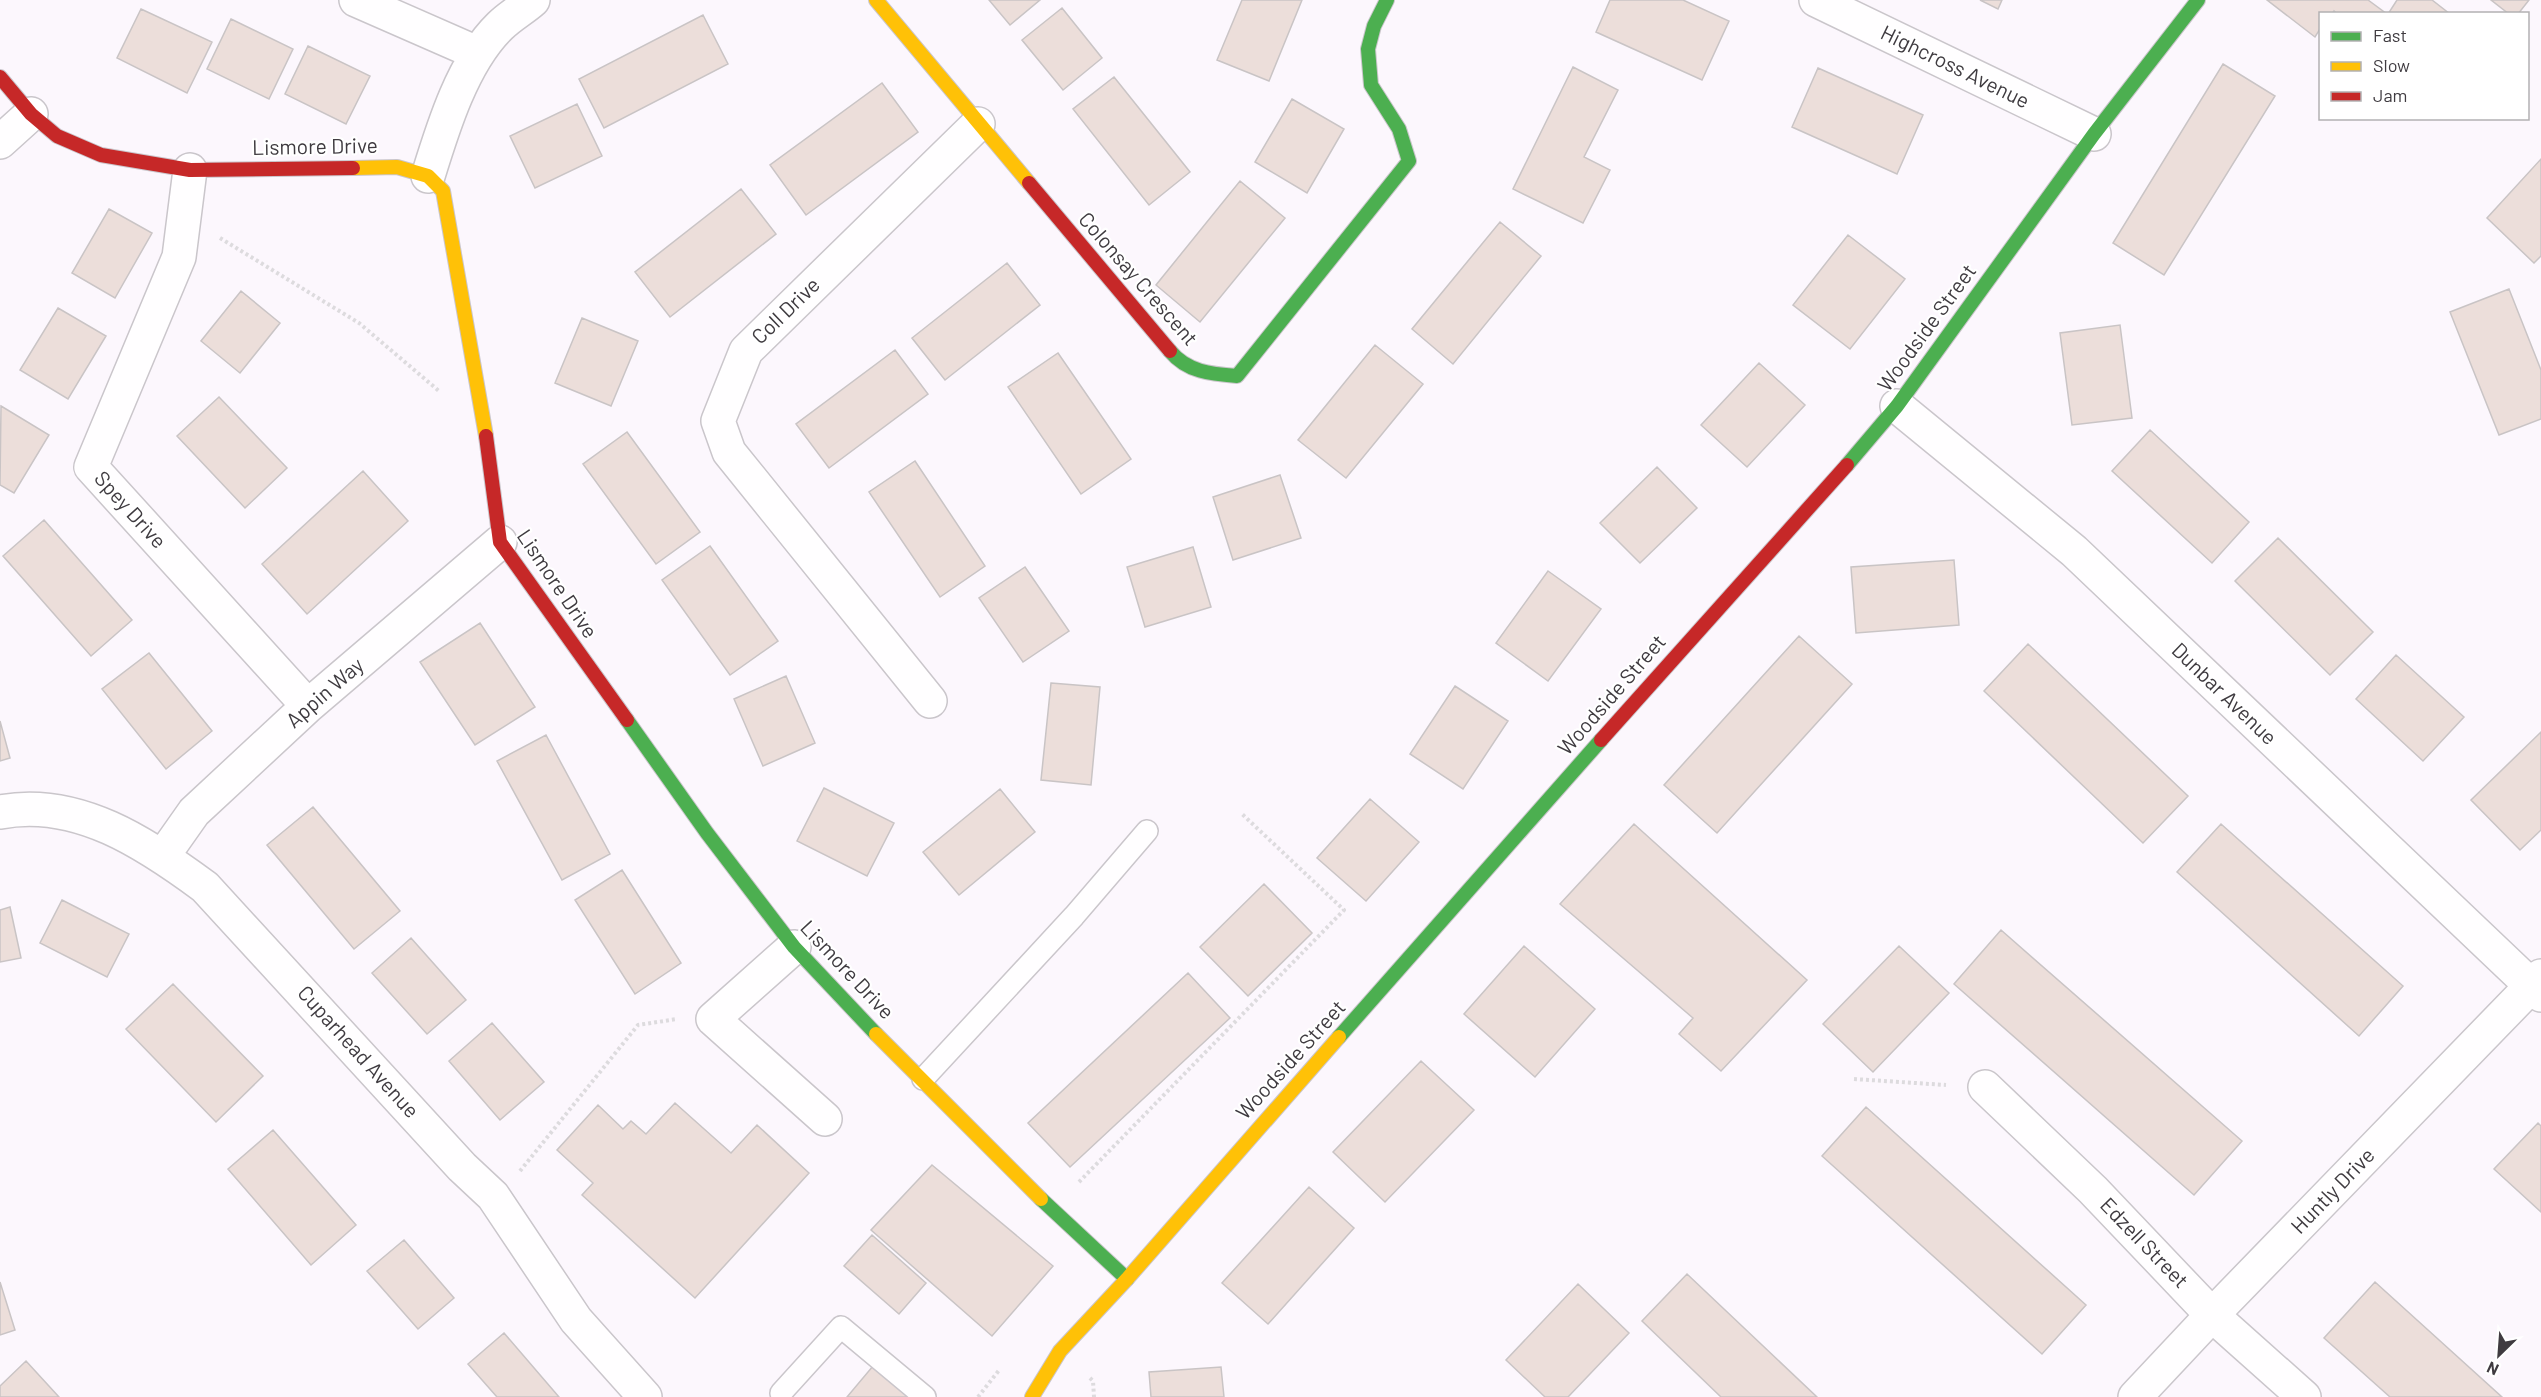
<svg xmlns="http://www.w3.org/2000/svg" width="2541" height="1397" font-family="Barlow,sans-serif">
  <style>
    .building { fill: #ecdeda; stroke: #c9c4c5; stroke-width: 1.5 }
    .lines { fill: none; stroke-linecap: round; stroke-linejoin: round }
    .lane-casing { stroke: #cac6cb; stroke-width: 24 }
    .street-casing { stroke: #cac6cb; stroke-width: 36 }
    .fast-casing { stroke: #cac6cb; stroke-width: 16 }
    .slow-casing { stroke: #cac6cb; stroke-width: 16 }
    .jam-casing { stroke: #cac6cb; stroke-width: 16 }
    .path { stroke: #dddbde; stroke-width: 4; stroke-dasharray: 3 3; stroke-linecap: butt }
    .lane { stroke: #fffeff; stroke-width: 21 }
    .street { stroke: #fffeff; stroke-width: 33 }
    .fast { stroke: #4caf50; stroke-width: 14 }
    .slow { stroke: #ffc107; stroke-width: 14 }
    .jam { stroke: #c62828; stroke-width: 14 }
    .labels { text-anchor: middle; stroke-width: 4.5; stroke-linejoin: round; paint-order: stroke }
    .street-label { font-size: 21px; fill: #3f3b40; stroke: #fff }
  </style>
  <rect width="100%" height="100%" fill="#fcf7fd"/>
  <path class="building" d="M 989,0 L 1040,0 L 1010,25 Z
    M 1242,0 L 1302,0 L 1269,81 L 1217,60 Z
    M 1610,0 L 1683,0 L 1729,21 L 1702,80 L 1596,32 Z
    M 1980,0 L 2002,0 L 1998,9 Z
    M 2267,0 L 2368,0 L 2387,14 L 2337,14 L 2334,11 L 2332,14 L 2320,14 L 2320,29 L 2315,37 Z
    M 2397,0 L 2432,0 L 2450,14 L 2388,14 Z
    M 2491,0 L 2529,0 L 2518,14 L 2509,14 Z
    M 1062,8 L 1102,58 L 1063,90 L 1022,40 Z
    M 141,9 L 212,42 L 187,93 L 117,58 Z
    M 703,15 L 728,64 L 604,128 L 579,79 Z
    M 231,19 L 293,49 L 269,99 L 207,69 Z
    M 308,46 L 370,76 L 346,124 L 285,94 Z
    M 2223,64 L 2275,96 L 2164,275 L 2113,243 Z
    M 1573,67 L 1618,90 L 1584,157 L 1610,170 L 1583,223 L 1513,189 Z
    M 1818,68 L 1923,115 L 1897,174 L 1792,127 Z
    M 1114,77 L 1190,172 L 1149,205 L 1073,109 Z
    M 882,83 L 918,132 L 806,215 L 770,165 Z
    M 1292,99 L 1344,129 L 1307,193 L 1255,162 Z
    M 577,104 L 602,156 L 535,188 L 510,136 Z
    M 2541,159 L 2541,256 L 2534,263 L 2487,218 Z
    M 1240,181 L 1285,218 L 1200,322 L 1156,285 Z
    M 741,189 L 776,234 L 670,317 L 635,272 Z
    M 109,209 L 152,233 L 115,298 L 72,273 Z
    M 1500,222 L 1541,256 L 1453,364 L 1412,329 Z
    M 1848,235 L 1905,279 L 1850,349 L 1793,305 Z
    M 1007,263 L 1040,305 L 945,380 L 912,338 Z
    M 2509,289 L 2541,370 L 2541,419 L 2499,435 L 2450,312 Z
    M 241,291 L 280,323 L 240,373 L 201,341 Z
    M 58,308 L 106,336 L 68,399 L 20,370 Z
    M 582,318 L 638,341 L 611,406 L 555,383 Z
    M 2120,325 L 2132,418 L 2072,425 L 2060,333 Z
    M 1375,345 L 1423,384 L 1346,478 L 1298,440 Z
    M 895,350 L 928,394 L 829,468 L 796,424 Z
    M 1058,353 L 1131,459 L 1081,494 L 1008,387 Z
    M 1759,363 L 1805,405 L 1747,467 L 1701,425 Z
    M 219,397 L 287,468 L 245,508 L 177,436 Z
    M 1,406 L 49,435 L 14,493 L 0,485 Z
    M 2150,430 L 2249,522 L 2212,563 L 2112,471 Z
    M 627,432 L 700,532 L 656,564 L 583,464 Z
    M 915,461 L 985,566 L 940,597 L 869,492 Z
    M 1657,467 L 1697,508 L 1640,563 L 1600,523 Z
    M 363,471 L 408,521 L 307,614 L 262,564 Z
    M 1280,475 L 1301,538 L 1233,560 L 1213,497 Z
    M 44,520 L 132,620 L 91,656 L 3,556 Z
    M 2278,538 L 2373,632 L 2330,675 L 2235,581 Z
    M 710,546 L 778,641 L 730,675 L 662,580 Z
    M 1193,547 L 1211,607 L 1145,627 L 1127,567 Z
    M 1954,560 L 1959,625 L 1856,633 L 1851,567 Z
    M 1025,567 L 1069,631 L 1023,662 L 979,598 Z
    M 1548,571 L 1601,609 L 1548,681 L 1496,643 Z
    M 480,623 L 535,707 L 475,745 L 420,662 Z
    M 1799,636 L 1852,684 L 1717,833 L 1664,785 Z
    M 2028,644 L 2188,796 L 2143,843 L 1984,691 Z
    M 149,653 L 212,731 L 166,769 L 102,689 Z
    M 2396,655 L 2464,717 L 2423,761 L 2356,699 Z
    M 786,676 L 815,743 L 763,766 L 734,699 Z
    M 1051,683 L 1100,687 L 1091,785 L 1041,780 Z
    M 1455,686 L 1508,721 L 1463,789 L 1410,754 Z
    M 0,721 L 10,758 L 0,761 Z
    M 2541,732 L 2541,830 L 2520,850 L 2471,800 Z
    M 546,735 L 610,854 L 562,880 L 497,761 Z
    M 824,788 L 894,823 L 867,876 L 797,841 Z
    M 1000,789 L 1035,832 L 959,895 L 923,852 Z
    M 1370,799 L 1419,842 L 1366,901 L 1317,858 Z
    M 313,807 L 400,911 L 354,949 L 267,845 Z
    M 1634,824 L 1807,980 L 1721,1071 L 1679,1034 L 1693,1018 L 1560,904 Z
    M 2221,824 L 2403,986 L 2359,1036 L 2177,872 Z
    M 622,870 L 681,963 L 635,994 L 575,900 Z
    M 1264,884 L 1312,933 L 1248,996 L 1200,947 Z
    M 62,900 L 129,934 L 107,977 L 40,943 Z
    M 10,907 L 21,958 L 0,962 L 0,910 Z
    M 2001,930 L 2242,1141 L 2194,1195 L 1954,984 Z
    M 411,938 L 466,1000 L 427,1034 L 372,973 Z
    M 1524,946 L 1595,1009 L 1535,1077 L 1464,1014 Z
    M 1899,946 L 1949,993 L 1873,1072 L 1823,1024 Z
    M 1188,973 L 1230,1018 L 1070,1167 L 1028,1123 Z
    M 173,984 L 263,1076 L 216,1122 L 126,1029 Z
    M 492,1023 L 544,1082 L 500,1120 L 449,1061 Z
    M 1421,1061 L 1474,1110 L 1385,1202 L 1333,1152 Z
    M 675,1103 L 731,1153 L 757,1125 L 809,1173 L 695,1298 L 582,1195 L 593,1183 L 557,1150 L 598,1105 L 623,1129 L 631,1121 L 646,1134 Z
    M 1866,1107 L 2086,1305 L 2042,1354 L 1822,1156 Z
    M 2538,1123 L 2541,1126 L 2541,1212 L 2494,1169 Z
    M 273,1130 L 356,1225 L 311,1265 L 228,1169 Z
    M 932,1165 L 1053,1266 L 992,1336 L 871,1230 Z
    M 1309,1187 L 1354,1228 L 1268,1324 L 1222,1283 Z
    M 872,1235 L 926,1283 L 899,1314 L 844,1266 Z
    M 404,1240 L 454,1298 L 418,1329 L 367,1271 Z
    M 1687,1274 L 1817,1397 L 1721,1397 L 1642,1321 Z
    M 0,1282 L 15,1330 L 0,1335 Z
    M 2375,1282 L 2502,1397 L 2390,1397 L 2324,1338 Z
    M 1578,1284 L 1629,1333 L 1568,1397 L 1545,1397 L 1506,1360 Z
    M 504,1333 L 559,1397 L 497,1397 L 468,1364 Z
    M 26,1361 L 59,1397 L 0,1397 L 0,1386 Z
    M 873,1366 L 909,1397 L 847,1397 Z
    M 1221,1367 L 1224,1397 L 1151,1397 L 1149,1372 Z"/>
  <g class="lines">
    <g class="lane-casing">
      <path id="lane" d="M 923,1079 L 1074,916 L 1147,831
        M 781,1393 L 841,1327 L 925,1397"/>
    </g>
    <g class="street-casing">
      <path id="street" d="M 356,0 L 477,53
        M 1816,0 L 2094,134
        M 0,142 L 31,114
        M 190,170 L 179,257 L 91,467 L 308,706
        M 428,176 C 443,127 463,62 500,26 C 510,16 523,9 533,0
        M 1897,406 L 2074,551 L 2541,995
        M 930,701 L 729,452 L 718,421 L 746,351 L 978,124
        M 0,812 C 77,797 147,844 205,887 L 462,1167 L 493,1196 L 576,1320 L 645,1397
        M 163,856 L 194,812 L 308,706 L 500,542
        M 794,947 L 713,1019 L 825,1119
        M 1985,1087 L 2093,1190 L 2212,1315 L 2304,1397
        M 2135,1397 L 2212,1315 L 2541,976"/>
    </g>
    <g class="fast-casing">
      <path id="fast" d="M 1170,351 C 1187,372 1211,374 1237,376 L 1409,161 L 1399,129 L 1371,85 L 1368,49 L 1374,26 L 1387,0
        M 1847,465 L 1897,406 L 2094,134 L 2198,0
        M 627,720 L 707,833 L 794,947 L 876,1034
        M 1339,1037 L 1601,740
        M 1041,1199 L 1127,1279"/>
    </g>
    <g class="slow-casing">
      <path id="slow" d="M 876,0 L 1029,183
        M 353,168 L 397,167 L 428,176 L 443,191 L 486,436
        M 876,1034 L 1041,1199
        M 1032,1397 L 1060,1351 L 1127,1279 L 1339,1037"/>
    </g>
    <g class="jam-casing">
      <path id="jam" d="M 0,77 L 31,114 L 57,136 L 101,155 L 190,170 L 353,168
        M 1029,183 L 1170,351
        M 486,436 L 500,542 L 627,720
        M 1601,740 L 1847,465"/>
    </g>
    <path class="path" d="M 220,238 L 359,323 L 439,391
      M 1854,1079 L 1946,1085
      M 520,1171 L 638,1025 L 677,1019
      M 1079,1182 L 1344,910 L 1241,813
      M 1090,1378 L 1093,1381 L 1094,1397
      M 978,1397 L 1000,1369"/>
    <use href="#lane" class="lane"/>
    <use href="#street" class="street"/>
    <use href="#fast" class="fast"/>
    <use href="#slow" class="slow"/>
    <use href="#jam" class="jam"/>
  </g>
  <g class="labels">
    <g class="street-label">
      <text transform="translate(1955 67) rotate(26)" y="7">Highcross Avenue</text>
      <text transform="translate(315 147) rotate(-1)" y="7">Lismore Drive</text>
      <text transform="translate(1138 279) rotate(49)" y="7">Colonsay Crescent</text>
      <text transform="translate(786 311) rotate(-44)" y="7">Coll Drive</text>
      <text transform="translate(1927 328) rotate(-54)" y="7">Woodside Street</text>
      <text transform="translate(130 510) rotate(48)" y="7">Spey Drive</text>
      <text transform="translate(557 584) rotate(56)" y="7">Lismore Drive</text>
      <text transform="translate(325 693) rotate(-41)" y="7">Appin Way</text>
      <text transform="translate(2224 694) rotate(44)" y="7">Dunbar Avenue</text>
      <text transform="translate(1612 695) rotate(-49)" y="7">Woodside Street</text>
      <text transform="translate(847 970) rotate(47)" y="7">Lismore Drive</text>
      <text transform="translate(358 1052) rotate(48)" y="7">Cuparhead Avenue</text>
      <text transform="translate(1291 1060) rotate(-48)" y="7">Woodside Street</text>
      <text transform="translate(2333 1191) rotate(-46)" y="7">Huntly Drive</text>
      <text transform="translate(2144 1243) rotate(46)" y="7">Edzell Street</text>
    </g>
  </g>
  <rect x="2319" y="12" width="210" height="108" fill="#ffffff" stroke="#b2b1b3" stroke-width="1.5"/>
  <rect x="2331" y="32" width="30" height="9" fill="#4caf50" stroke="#b2b1b3" stroke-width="1.5"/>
  <text x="2373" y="42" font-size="18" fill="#3f3b40">Fast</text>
  <rect x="2331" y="62" width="30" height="9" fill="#ffc107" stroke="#b2b1b3" stroke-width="1.5"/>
  <text x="2373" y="72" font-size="18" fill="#3f3b40">Slow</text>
  <rect x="2331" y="92" width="30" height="9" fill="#c62828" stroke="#b2b1b3" stroke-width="1.5"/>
  <text x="2373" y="102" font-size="18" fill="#3f3b40">Jam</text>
  <g transform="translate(2499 1355) rotate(205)" stroke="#ffffff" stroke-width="4.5" paint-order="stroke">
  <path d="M0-4.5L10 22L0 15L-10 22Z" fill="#3f3b40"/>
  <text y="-9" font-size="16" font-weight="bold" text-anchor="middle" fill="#3f3b40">N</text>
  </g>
</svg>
